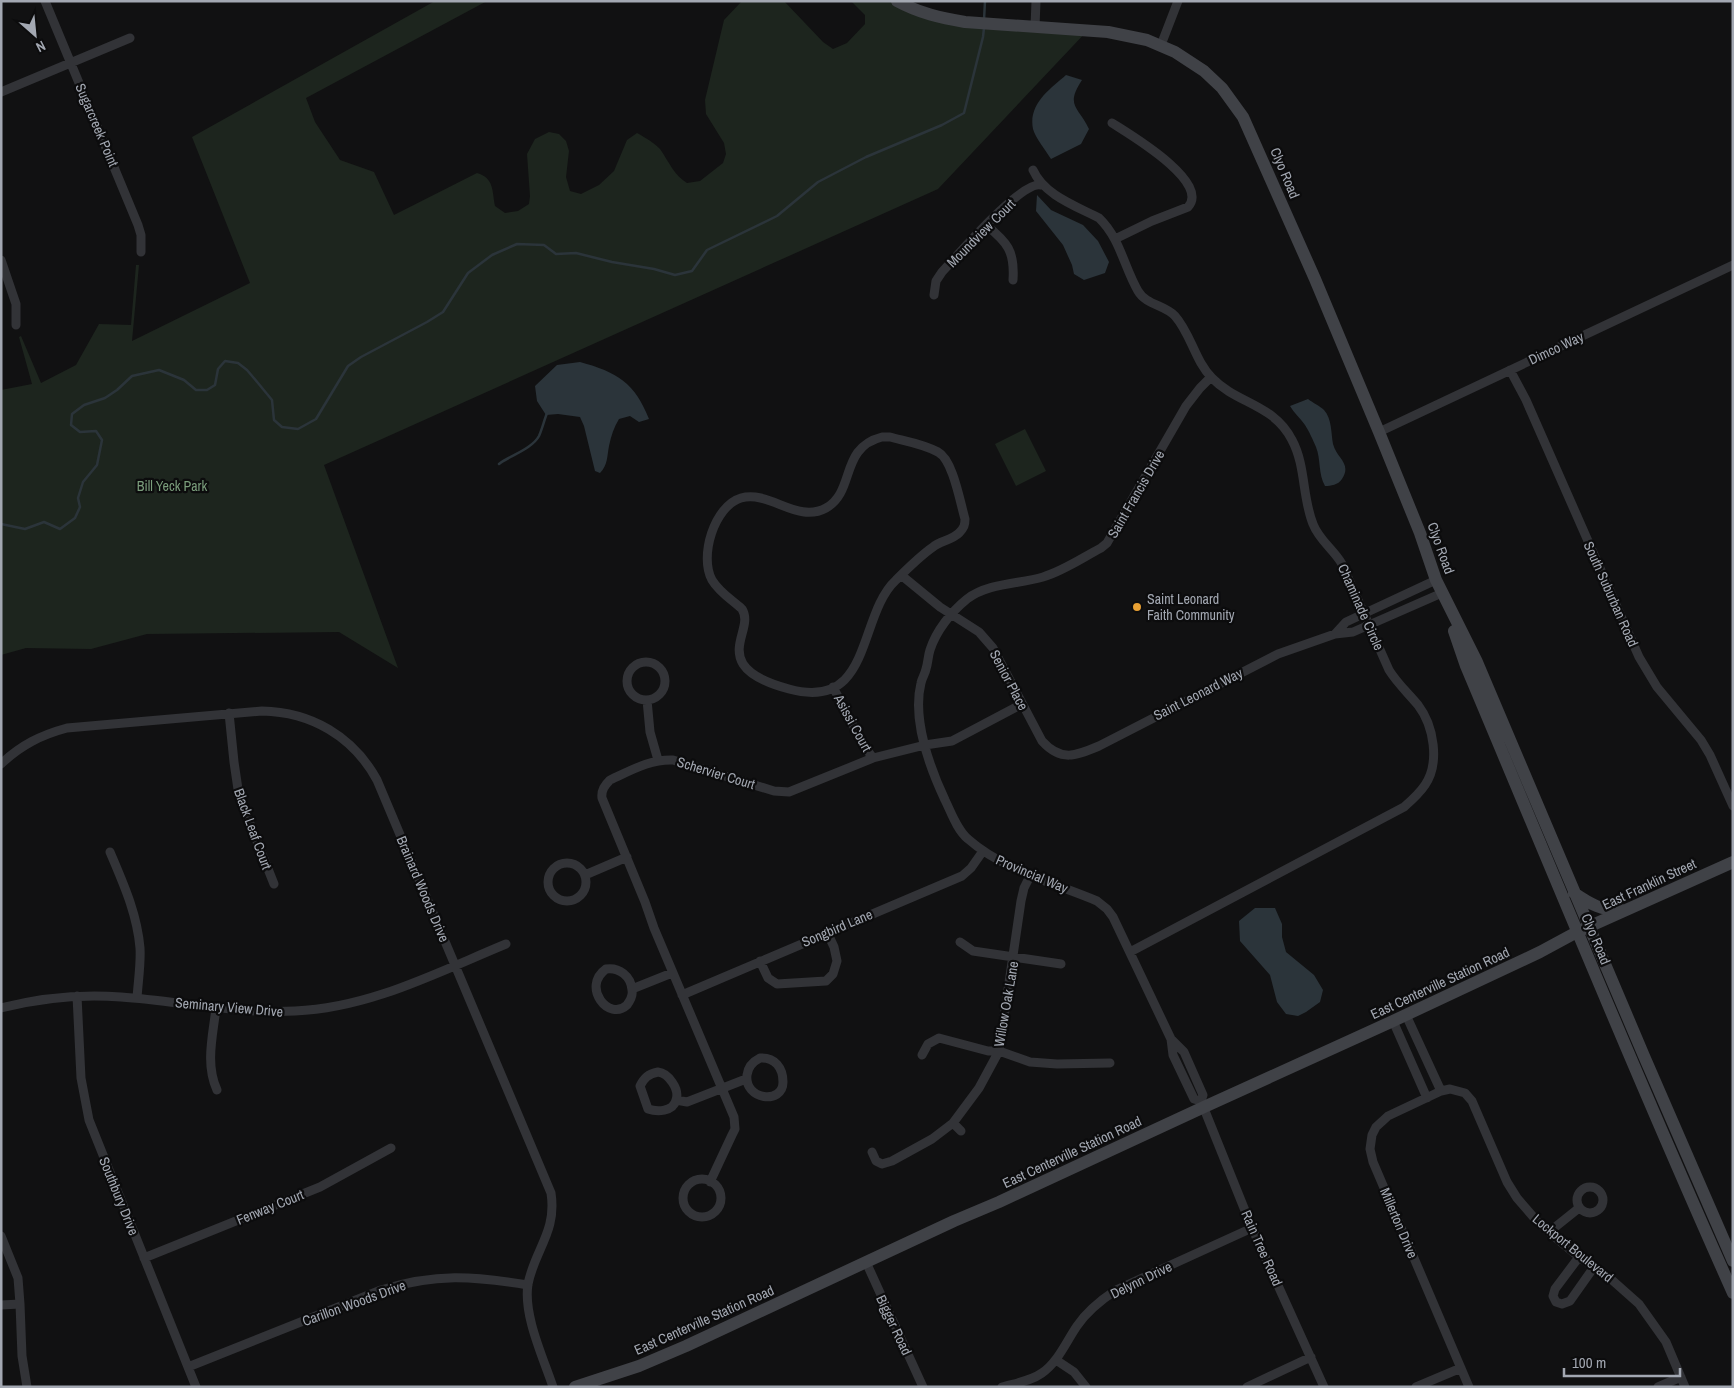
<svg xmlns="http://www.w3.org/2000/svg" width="1734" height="1388" font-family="'Archivo Narrow',sans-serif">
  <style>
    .green { fill: #1d251e }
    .water { fill: #2b343a }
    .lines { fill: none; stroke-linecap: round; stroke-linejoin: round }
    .stream { stroke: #2b343a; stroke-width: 2.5 }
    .street { stroke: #323337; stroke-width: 9 }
    .secondary { stroke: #404247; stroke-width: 12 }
    .poi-dot { fill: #e8a033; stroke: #0c0c0d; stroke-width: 2 }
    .labels { text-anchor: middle; stroke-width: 4.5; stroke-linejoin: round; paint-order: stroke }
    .street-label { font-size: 14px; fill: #a3a8b2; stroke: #0c0c0d }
    .park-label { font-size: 14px; fill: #7a9d7b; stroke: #0c0c0d }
    .poi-label { font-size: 14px; fill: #a3a8b2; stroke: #0c0c0d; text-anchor: start }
  </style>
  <rect width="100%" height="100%" fill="#111112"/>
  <path class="green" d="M 435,1 L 487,1 L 306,98 L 315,122 L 340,160 L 374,172 L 394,215 L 477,173 C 494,178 492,190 495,206 L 505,213 L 518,211 L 529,204 L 530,196 L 527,154 L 535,139 L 549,132 L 559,134 L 566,141 L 569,151 L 566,177 L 570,191 L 581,194 L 599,185 L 614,171 L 627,140 L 637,133 C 646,138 653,142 660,149 C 669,162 674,175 687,183 L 700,181 L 723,163 L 726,154 L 724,143 L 706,114 L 705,100 L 724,20 L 742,1 L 784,1 L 823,42 L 833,49 L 847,43 L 865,24 L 865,15 L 851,1 L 897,1 L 925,14 L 1088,30 L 938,189 L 324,465 L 398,668 L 339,632 L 147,634 L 91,649 L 26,648 L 1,655 L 1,390 L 32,384 L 19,337 L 21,336 L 41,383 L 76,365 L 99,324 L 131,325 L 136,265 L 139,265 L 132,341 L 250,283 L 192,137 Z
    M 1025,429 L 1046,471 L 1016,486 L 995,444 Z"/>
  <path class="water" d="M 1066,75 L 1082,80 C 1065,106 1078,106 1089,129 L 1081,144 L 1051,159 C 1046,151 1035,137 1033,129 C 1028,104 1050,89 1066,75 Z
    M 1037,195 L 1051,210 L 1083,225 L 1098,241 L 1109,262 L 1105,273 L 1084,280 L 1074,274 L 1072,265 L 1063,245 L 1036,211 Z
    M 580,362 C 617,372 635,383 649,419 L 639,422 L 630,416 L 619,419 C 614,427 611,436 609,446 C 607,456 608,465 600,473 L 595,471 L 584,426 L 580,417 L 558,414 L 546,415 L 537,401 L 535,386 L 557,365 Z
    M 1308,399 C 1313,403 1320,406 1324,410 C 1332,419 1331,433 1333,444 C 1337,459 1352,463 1342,479 C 1338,485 1331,486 1325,486 C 1318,474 1321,459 1316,447 C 1313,440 1309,431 1305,425 C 1300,418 1294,413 1290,406 Z
    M 1255,908 L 1275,908 L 1282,924 L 1282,937 L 1286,952 L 1314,975 L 1323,990 L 1320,1002 L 1306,1012 L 1298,1016 L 1286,1014 L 1277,1002 L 1270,975 L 1240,941 L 1239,921 Z"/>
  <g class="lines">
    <path class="stream" d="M 984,20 L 985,1
      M 499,464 C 509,456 532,449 539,436 C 542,429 544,421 547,413
      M 1,524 L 25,529 L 44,522 L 60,529 L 75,518 L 80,507 L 78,498 L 83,482 L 97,465 L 102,440 L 96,431 L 80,432 L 71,425 L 72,414 L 84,405 L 105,398 L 117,390 L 132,376 L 159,370 L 184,380 L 196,390 L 207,390 L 215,385 L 218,369 L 225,361 L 238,363 L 247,370 L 258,383 L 272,400 L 274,420 L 282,427 L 298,429 L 316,419 L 348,366 L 361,357 L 427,322 L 443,312 L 468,273 L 492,255 L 517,244 L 544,245 L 556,254 L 576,253 L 612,262 L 654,269 L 675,275 L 692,271 L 707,250 L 777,216 L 818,182 L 866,157 L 942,125 L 964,113 L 983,37 L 984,28"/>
    <path class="street" d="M 45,1 L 138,225 L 141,235 L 141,252
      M 1035,27 L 1036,1
      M 1161,45 L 1178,1
      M 1,92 L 130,38
      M 1112,123 C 1129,134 1211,182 1188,207 L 1152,221 L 1115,239
      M 1033,170 C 1044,195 1076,206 1099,218 C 1120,238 1124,267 1138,291 C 1146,305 1165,305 1175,316 C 1191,334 1195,361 1212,378 C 1237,404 1274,404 1292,440 C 1306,466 1302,497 1313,524 C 1319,540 1334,550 1342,564 L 1389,670 C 1397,683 1408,693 1418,705 C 1434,726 1440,763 1425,785 C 1419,794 1412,800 1404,807 L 1130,952
      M 986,225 C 1007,242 1015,251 1013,280
      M 1,260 L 16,304 L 16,325
      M 934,295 L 936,281 L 942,272 C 958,255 1021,181 1041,185
      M 1510,370 L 1526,400 L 1639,657 L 1657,687 L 1701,740 L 1710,755 L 1733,806
      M 1379,432 L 1733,265
      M 882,437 L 890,437 C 905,441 924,444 938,452 C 953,460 960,502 965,519 C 965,525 964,528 959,533 C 952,540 940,541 933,547 C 920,556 907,569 896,580 C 857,616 873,712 789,689 C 774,685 752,678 743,664 C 731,644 752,625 742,609 C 732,600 719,592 712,580 C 699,557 714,506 741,498 C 770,490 797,524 826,508 C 856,491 839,448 882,437 Z
      M 901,575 L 940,607 L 979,632 L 993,648 L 1042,741 C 1061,762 1076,756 1099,746 L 1278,654 L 1335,634 L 1353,632 L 1442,593
      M 1335,634 L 1346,622 L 1436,580
      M627 681a19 19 0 1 1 38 0a19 19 0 1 1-38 0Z
      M 833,687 L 864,746 L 873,758
      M 647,700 L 650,732 L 658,760
      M 229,713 L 234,762 L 239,796 L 274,884
      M 1,764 C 21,745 41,735 67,728 L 262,711 C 311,712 353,736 377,780 L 551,1193 C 557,1232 535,1249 528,1284 C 523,1315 543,1357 553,1387
      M 110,852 C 123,883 137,913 140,948 C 141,964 138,982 137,998
      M548 882a19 19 0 1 1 38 0a19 19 0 1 1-38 0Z
      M 585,875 L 627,857
      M 960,942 L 973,951 L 1061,964
      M 760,961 L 768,978 L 777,984 L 826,981 L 833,974 L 837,961 L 834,947 L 827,932
      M 606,969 C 619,967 631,976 632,990 C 633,995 630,1001 627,1005 C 609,1022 581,987 606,969 Z
      M 632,989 L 672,973
      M 682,995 L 962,876 L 971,868 L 983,851
      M 77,996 L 81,1078 L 89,1120 L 196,1387
      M 1,1008 C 40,998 81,994 121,997 C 179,1001 236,1014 295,1011 C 370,1008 438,972 506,944
      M 216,1008 C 213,1035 205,1064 217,1090
      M 1406,1015 L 1441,1091
      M 1393,1021 L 1427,1098
      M 1171,1039 L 1184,1052 L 1203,1095 L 1201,1101 L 1252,1228 L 1324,1387
      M 922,1055 L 928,1044 L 939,1038 L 988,1051 L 999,1051 L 1030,1062 L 1057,1064 L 1110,1063
      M 760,1058 C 775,1057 783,1068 783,1082 C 783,1105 744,1100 747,1075 C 748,1067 752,1062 760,1058 Z
      M 658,1072 C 668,1073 680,1089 676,1100 C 673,1112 657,1112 648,1109 L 640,1086 C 644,1078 648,1074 658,1072 Z
      M 676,1100 L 687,1102 L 746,1079
      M 1201,1101 L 1194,1099 L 1173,1055 L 1171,1039 L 1113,917 L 1107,909 L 1097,901 C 1054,883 1003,870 968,839 C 957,830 951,812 945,800 C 930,768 912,719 921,683 C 922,678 925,674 926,669 C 928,663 928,656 930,650 C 936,631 951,612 967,599 C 988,583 1019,584 1043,577 C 1063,571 1082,558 1101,548 L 1107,543 L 1186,406 L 1200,388 L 1211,377
      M 953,1123 L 961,1131
      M 872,1152 L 876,1161 L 882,1164 L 892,1161 L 932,1139 L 953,1123 L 979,1088 L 999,1051 L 1021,901 L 1024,888 L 1031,874
      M683 1198a19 19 0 1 1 38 0a19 19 0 1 1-38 0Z
      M 710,1182 L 732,1135 L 735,1129 L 734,1117 L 654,928 L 645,902 L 602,798 C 601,790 605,785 610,780 C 630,771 650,759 673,760 L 774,791 L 789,792 L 873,758 L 925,745 L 952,741 L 1022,704
      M1577 1200a13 13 0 1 1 26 0a13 13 0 1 1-26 0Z
      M 1549,1232 L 1579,1208
      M 1,1236 L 18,1278 L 20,1304 L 1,1305
      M 1579,1257 L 1555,1289 L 1553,1296 L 1556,1302 L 1562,1304 L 1570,1301 L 1594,1267
      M 144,1258 L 320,1187 L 391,1148
      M 866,1262 L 923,1387
      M 20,1304 L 22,1356 L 27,1387
      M 1056,1360 L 1074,1372 L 1086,1387
      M 188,1367 L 381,1290 C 436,1273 473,1276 528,1285
      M 1002,1387 C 1016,1383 1031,1381 1042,1373 C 1058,1362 1066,1342 1077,1326 C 1087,1311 1101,1300 1116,1290 L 1252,1228
      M 1247,1387 L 1311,1357
      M 1416,1387 L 1461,1368
      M 1469,1387 L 1373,1162 L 1370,1149 L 1372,1135 L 1376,1127 L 1388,1116 L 1441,1091 L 1450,1089 L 1465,1093 L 1472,1101 L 1507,1182 L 1517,1198 L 1536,1220 L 1549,1232 L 1579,1257 L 1612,1280 L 1639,1304 L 1666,1342 L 1685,1387
      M 1658,1387 L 1681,1377"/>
    <path class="secondary" d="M 897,1 C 919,13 941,18 965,22 L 1108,32 L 1147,40 L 1175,52 L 1204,71 L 1222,88 L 1243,117 L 1315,279 L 1379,432 L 1420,533 L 1436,580 L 1477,662 L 1644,1056 L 1733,1261
      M 1454,631 L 1466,666 C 1554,875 1640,1085 1733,1293
      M 1574,893 C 1590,904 1602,911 1622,910
      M 575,1387 L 639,1366 L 686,1346 L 954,1221 L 999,1202 L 1204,1107 L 1393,1021 L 1540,952 L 1577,932 L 1733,862"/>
  </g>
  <circle class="poi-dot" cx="1137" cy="607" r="5"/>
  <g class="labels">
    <g class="street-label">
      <text transform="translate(97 125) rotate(67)" y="5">Sugarcreek Point</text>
      <text transform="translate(1285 173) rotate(67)" y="5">Clyo Road</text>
      <text transform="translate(981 233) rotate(-45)" y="5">Moundview Court</text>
      <text transform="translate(1556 348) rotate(-25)" y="5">Dimco Way</text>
      <text transform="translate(1136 494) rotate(-60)" y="5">Saint Francis Drive</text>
      <text transform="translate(1441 548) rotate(70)" y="5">Clyo Road</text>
      <text transform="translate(1611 594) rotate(66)" y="5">South Suburban Road</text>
      <text transform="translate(1361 607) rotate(66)" y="5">Chaminade Circle</text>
      <text transform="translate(1009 680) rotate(62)" y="5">Senior Place</text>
      <text transform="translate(1198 694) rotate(-27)" y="5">Saint Leonard Way</text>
      <text transform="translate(853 723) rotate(61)" y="5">Asissi Court</text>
      <text transform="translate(716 773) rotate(17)" y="5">Schervier Court</text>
      <text transform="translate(253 829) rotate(70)" y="5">Black Leaf Court</text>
      <text transform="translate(1032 874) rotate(23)" y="5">Provincial Way</text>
      <text transform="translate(1649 884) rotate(-25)" y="5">East Franklin Street</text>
      <text transform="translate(423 889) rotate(67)" y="5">Brainard Woods Drive</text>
      <text transform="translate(837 928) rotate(-23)" y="5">Songbird Lane</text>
      <text transform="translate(1596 939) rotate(67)" y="5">Clyo Road</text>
      <text transform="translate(1440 983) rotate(-25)" y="5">East Centerville Station Road</text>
      <text transform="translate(1006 1004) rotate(-80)" y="5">Willow Oak Lane</text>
      <text transform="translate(229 1007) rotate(5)" y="5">Seminary View Drive</text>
      <text transform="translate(1072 1152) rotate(-25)" y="5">East Centerville Station Road</text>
      <text transform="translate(119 1196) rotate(68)" y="5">Southbury Drive</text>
      <text transform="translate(270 1207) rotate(-22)" y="5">Fenway Court</text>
      <text transform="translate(1399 1223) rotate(67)" y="5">Millerton Drive</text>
      <text transform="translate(1262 1248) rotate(66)" y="5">Rain Tree Road</text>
      <text transform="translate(1573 1248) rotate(39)" y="5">Lockport Boulevard</text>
      <text transform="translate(1141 1280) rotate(-26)" y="5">Delynn Drive</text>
      <text transform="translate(354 1303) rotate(-20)" y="5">Carillon Woods Drive</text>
      <text transform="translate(704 1320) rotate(-24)" y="5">East Centerville Station Road</text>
      <text transform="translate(894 1325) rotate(65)" y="5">Bigger Road</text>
    </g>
    <g class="park-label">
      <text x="172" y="491">Bill Yeck Park</text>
    </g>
    <g class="poi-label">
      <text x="1147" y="604">Saint Leonard<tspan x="1147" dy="16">Faith Community</tspan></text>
    </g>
  </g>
  <rect width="1734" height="1388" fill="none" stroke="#a3a8b2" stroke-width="5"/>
  <g transform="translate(35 35) rotate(153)" stroke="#0c0c0d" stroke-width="4" paint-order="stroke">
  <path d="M0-4L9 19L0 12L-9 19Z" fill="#a3a8b2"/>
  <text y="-8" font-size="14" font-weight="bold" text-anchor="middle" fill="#a3a8b2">N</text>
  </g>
  <path d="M1564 1368v8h116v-8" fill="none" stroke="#a3a8b2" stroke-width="2.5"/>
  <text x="1572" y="1368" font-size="15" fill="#a3a8b2" stroke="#0c0c0d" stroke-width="4" paint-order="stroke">100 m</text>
</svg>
